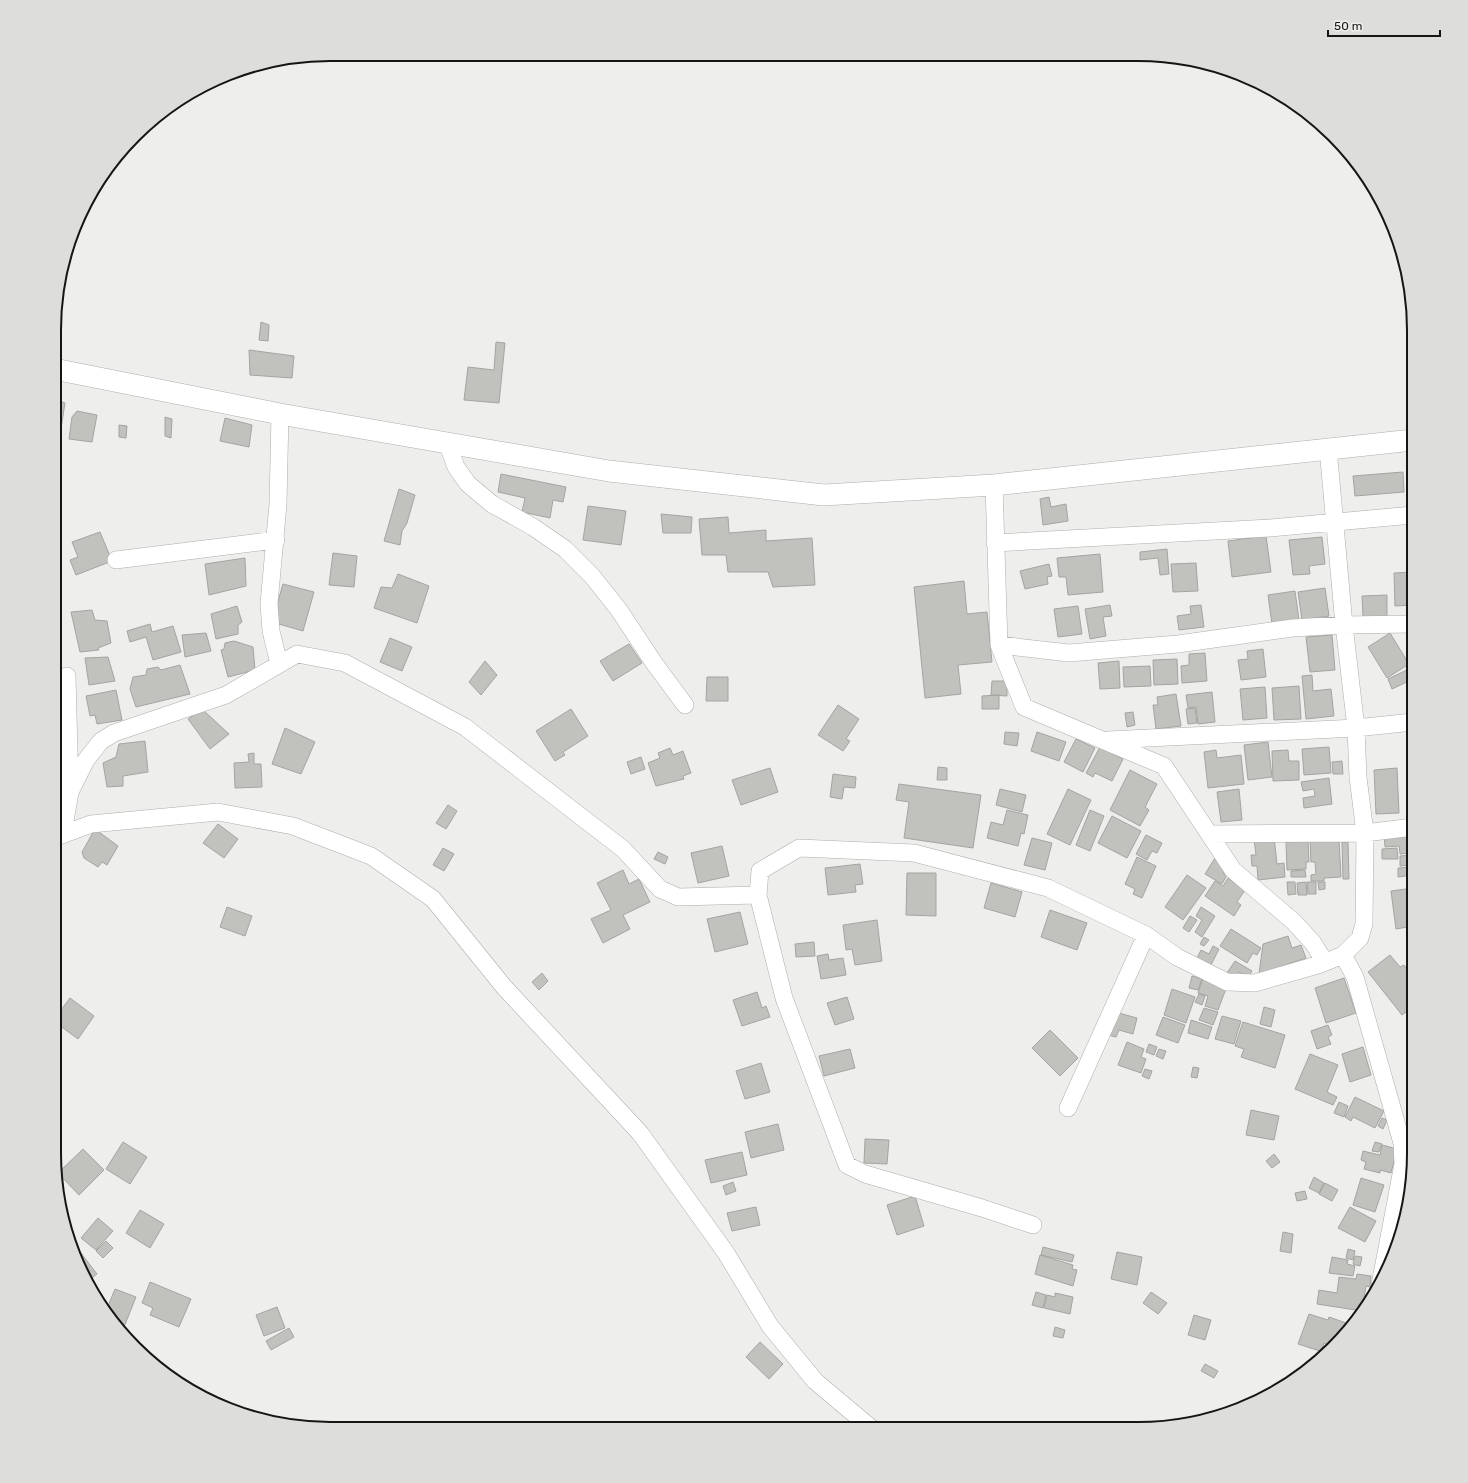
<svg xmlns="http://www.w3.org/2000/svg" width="1468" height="1483" font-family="Rubik,sans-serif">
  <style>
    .building { fill: #c1c1be; stroke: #a4a4a1 }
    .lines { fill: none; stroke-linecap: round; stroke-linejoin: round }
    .minor-casing { stroke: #adaeab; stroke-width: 18 }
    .tertiary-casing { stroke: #adaeab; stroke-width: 22 }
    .minor { stroke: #fff; stroke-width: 17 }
    .tertiary { stroke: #fff; stroke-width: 21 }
    .rim { fill: none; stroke: #151514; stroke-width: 2 }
  </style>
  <rect width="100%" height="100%" fill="#eeefec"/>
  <path class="building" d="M 261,322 L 269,325 L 268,341 L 259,340 Z
    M 496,342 L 505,343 L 499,403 L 464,400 L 468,367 L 494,370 Z
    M 249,350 L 294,356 L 292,378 L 250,375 Z
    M 59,401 L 65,403 L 59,441 L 58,441 Z
    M 77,411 L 97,415 L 92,442 L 69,439 L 72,417 Z
    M 165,417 L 172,419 L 171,438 L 165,436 Z
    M 225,418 L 252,425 L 249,447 L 220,441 Z
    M 119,425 L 127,426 L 126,438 L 119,437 Z
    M 1403,472 L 1404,492 L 1355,496 L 1353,476 Z
    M 501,474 L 566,487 L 563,502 L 553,500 L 550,518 L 522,512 L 525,498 L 498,492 Z
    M 399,489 L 415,495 L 407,523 L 402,531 L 400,545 L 384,541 Z
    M 1049,497 L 1051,507 L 1066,504 L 1068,521 L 1043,525 L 1040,499 Z
    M 588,506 L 626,511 L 621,545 L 583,540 Z
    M 661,514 L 692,517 L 691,533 L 663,533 Z
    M 728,517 L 729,533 L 766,530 L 766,541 L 812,538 L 815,585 L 773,587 L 768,572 L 728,572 L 726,555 L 702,555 L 699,519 Z
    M 100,532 L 112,561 L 76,575 L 70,560 L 78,557 L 72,542 Z
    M 1266,536 L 1271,572 L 1232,577 L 1228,541 Z
    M 1322,537 L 1325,564 L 1309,566 L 1310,574 L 1293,575 L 1289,540 Z
    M 1167,549 L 1169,574 L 1160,575 L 1158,558 L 1140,560 L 1140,552 Z
    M 333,553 L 357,556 L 354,587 L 329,585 Z
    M 1100,554 L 1103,592 L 1068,595 L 1066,577 L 1059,577 L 1057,558 Z
    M 245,558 L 246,586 L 209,595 L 205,564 Z
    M 1196,563 L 1198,591 L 1173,592 L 1171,564 Z
    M 1049,564 L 1052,576 L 1047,577 L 1048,584 L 1025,589 L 1020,571 Z
    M 1413,572 L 1413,605 L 1395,606 L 1394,573 Z
    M 398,574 L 429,586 L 417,623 L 374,608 L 381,587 L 392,588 Z
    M 964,581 L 967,614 L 987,612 L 992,662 L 958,665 L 961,694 L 925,698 L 914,587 Z
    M 283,584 L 314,592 L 303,631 L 272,622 Z
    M 1325,588 L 1329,616 L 1302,620 L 1298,592 Z
    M 1295,591 L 1299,620 L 1272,624 L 1268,595 Z
    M 1387,595 L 1387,616 L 1363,617 L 1362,596 Z
    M 1110,605 L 1112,616 L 1103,617 L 1106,636 L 1090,639 L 1085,609 Z
    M 1201,605 L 1204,627 L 1179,630 L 1177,616 L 1191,614 L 1190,606 Z
    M 237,606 L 242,622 L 238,625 L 238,634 L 216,639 L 211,614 Z
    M 1078,606 L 1082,634 L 1058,637 L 1054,609 Z
    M 92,610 L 95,620 L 107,621 L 111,643 L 98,648 L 99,650 L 80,652 L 71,612 Z
    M 150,624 L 152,632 L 173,626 L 181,652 L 153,660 L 146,637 L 130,642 L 127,631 Z
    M 206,633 L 211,651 L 185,657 L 182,635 Z
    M 1390,633 L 1409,664 L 1387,678 L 1368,647 Z
    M 1332,635 L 1335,670 L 1310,672 L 1306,637 Z
    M 390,638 L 412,647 L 402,671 L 380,662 Z
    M 234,641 L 253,647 L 255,670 L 228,677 L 221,650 L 224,649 L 225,643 Z
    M 629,644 L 642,663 L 613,681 L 600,661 Z
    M 1263,649 L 1266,677 L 1241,680 L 1238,660 L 1248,659 L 1247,651 Z
    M 1205,653 L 1207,681 L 1182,683 L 1181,666 L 1189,665 L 1189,654 Z
    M 108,657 L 115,681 L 89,685 L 85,658 Z
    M 1177,659 L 1178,684 L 1154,685 L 1153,660 Z
    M 485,661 L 497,675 L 481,695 L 469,682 Z
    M 1119,661 L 1120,688 L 1100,689 L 1098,663 Z
    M 180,665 L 190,694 L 136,707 L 130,689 L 133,677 L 146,675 L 147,669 L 158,667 L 161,670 Z
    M 1150,666 L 1151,686 L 1124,687 L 1123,667 Z
    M 1413,667 L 1413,679 L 1392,689 L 1388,679 Z
    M 1312,675 L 1313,691 L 1331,689 L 1334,716 L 1306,719 L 1302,676 Z
    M 707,677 L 728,677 L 728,701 L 706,701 Z
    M 992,681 L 1007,681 L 1007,696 L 991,695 Z
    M 1299,686 L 1301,719 L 1274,720 L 1272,688 Z
    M 1265,687 L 1267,718 L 1243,720 L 1240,689 Z
    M 116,690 L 122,720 L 97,724 L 95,715 L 90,716 L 86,696 Z
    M 1212,692 L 1215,722 L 1198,724 L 1196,707 L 1188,708 L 1186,695 Z
    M 1176,694 L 1181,726 L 1156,729 L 1153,705 L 1158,705 L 1157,697 Z
    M 999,695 L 999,709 L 982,709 L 982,696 Z
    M 838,705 L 859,719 L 846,739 L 850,741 L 843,751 L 818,735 Z
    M 1195,708 L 1197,723 L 1188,724 L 1186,709 Z
    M 202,709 L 229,734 L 210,749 L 188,719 Z
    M 571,709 L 588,736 L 563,752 L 565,755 L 555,761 L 536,731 Z
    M 1133,712 L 1135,725 L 1127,727 L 1125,713 Z
    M 285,728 L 315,742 L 301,774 L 272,764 Z
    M 1005,732 L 1019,733 L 1017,746 L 1004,744 Z
    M 1037,732 L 1066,742 L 1059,761 L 1031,751 Z
    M 1076,739 L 1095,748 L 1083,772 L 1064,762 Z
    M 145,741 L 148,772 L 123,776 L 123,786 L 107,787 L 103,763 L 116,757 L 119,744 Z
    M 1268,742 L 1272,777 L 1248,780 L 1244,745 Z
    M 1100,747 L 1123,759 L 1112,781 L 1095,773 L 1093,777 L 1086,773 Z
    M 1329,747 L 1331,773 L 1304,775 L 1302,749 Z
    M 670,748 L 673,755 L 683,751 L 691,773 L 683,776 L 684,779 L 656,786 L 648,763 L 660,758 L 658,753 Z
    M 1216,750 L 1217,758 L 1241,755 L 1244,784 L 1208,788 L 1204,752 Z
    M 1288,750 L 1289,761 L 1299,761 L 1299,780 L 1273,781 L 1272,751 Z
    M 254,753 L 254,764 L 261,764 L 262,787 L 235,788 L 234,763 L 249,762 L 248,754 Z
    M 641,757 L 645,769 L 631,774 L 627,762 Z
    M 1342,761 L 1343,774 L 1333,774 L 1332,762 Z
    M 938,767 L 947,768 L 947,780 L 937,780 Z
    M 770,768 L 778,792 L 741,805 L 732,780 Z
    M 1397,768 L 1399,813 L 1376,814 L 1374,770 Z
    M 1130,770 L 1157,784 L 1145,807 L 1149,810 L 1140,826 L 1110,810 Z
    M 833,774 L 856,777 L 855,788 L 844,787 L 842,799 L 830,797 Z
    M 1329,778 L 1332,804 L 1304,808 L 1303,798 L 1315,796 L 1314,789 L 1303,791 L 1301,782 Z
    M 899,784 L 981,795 L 973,848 L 904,838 L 909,802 L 896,800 Z
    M 1000,789 L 1026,795 L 1022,812 L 996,805 Z
    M 1068,789 L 1091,800 L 1070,845 L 1047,834 Z
    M 1239,789 L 1242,820 L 1221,822 L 1217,792 Z
    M 448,805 L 457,811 L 446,829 L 436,823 Z
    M 1007,810 L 1028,815 L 1024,834 L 1021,833 L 1018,846 L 987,838 L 991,822 L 1003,825 Z
    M 1090,810 L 1104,816 L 1090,851 L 1076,845 Z
    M 1112,816 L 1141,831 L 1127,858 L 1098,843 Z
    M 218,824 L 238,839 L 224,858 L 203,843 Z
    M 95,829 L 118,846 L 107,865 L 102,862 L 98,867 L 84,858 L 82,852 Z
    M 1413,831 L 1413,853 L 1400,854 L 1399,846 L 1385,847 L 1384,834 Z
    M 1146,835 L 1162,843 L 1157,853 L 1152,851 L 1147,860 L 1136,854 Z
    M 1274,837 L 1277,864 L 1284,863 L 1285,877 L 1258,880 L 1257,866 L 1252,866 L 1251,855 L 1256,855 L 1254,839 Z
    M 1032,838 L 1052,843 L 1045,870 L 1024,865 Z
    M 1339,839 L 1341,877 L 1324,878 L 1324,881 L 1311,881 L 1311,875 L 1316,874 L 1315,862 L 1311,862 L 1310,840 Z
    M 1308,841 L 1309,862 L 1306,862 L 1306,869 L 1287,870 L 1286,842 Z
    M 1342,842 L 1348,842 L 1349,879 L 1343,879 Z
    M 722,846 L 729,876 L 698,883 L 691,853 Z
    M 443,848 L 454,854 L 444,871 L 433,865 Z
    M 1397,848 L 1398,859 L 1382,859 L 1382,849 Z
    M 658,852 L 668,857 L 665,864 L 654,859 Z
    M 1413,855 L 1413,865 L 1400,866 L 1400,856 Z
    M 1137,857 L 1156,866 L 1142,898 L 1133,894 L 1135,889 L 1125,884 Z
    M 1215,858 L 1227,865 L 1223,873 L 1227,875 L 1222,884 L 1205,874 Z
    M 860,864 L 863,884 L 855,885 L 856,892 L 828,895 L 825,868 Z
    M 1413,867 L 1413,875 L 1398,877 L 1398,868 Z
    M 623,870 L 629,884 L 639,879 L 650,902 L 623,915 L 630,929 L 603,943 L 591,919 L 611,910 L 597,883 Z
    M 1305,870 L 1306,877 L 1291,877 L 1291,871 Z
    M 907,873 L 936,873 L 936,916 L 906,915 Z
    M 1187,875 L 1206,888 L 1183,920 L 1165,907 Z
    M 1228,878 L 1245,890 L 1237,902 L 1241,905 L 1234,916 L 1205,896 L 1215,881 L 1223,886 Z
    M 1287,882 L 1295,882 L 1296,894 L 1288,895 Z
    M 1306,882 L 1307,895 L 1298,895 L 1297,883 Z
    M 1307,882 L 1316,882 L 1316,894 L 1308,894 Z
    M 1318,882 L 1325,882 L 1325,889 L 1319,890 Z
    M 991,883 L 1022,892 L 1015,917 L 984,908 Z
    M 1413,888 L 1413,926 L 1396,929 L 1391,891 Z
    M 227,907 L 252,916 L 245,936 L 220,927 Z
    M 1201,907 L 1215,916 L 1202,937 L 1195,932 L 1202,920 L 1196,916 Z
    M 1050,910 L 1087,923 L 1077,950 L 1041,937 Z
    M 740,912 L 748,944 L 715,952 L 707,919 Z
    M 1190,916 L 1197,920 L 1189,932 L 1183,928 Z
    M 877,920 L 882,961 L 855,965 L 852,949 L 846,950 L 843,925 Z
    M 1231,929 L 1261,948 L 1257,955 L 1253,953 L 1247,963 L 1220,946 Z
    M 1288,936 L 1292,948 L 1301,945 L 1306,958 L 1259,974 L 1263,944 Z
    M 1204,937 L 1209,940 L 1204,946 L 1200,944 Z
    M 814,942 L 815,956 L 796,957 L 795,944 Z
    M 1213,946 L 1219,949 L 1211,965 L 1197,958 L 1201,950 L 1209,954 Z
    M 828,954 L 829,960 L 843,958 L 846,975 L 821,979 L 817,956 Z
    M 1390,955 L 1400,967 L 1404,965 L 1413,978 L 1413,1007 L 1402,1015 L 1368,972 Z
    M 1235,961 L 1252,971 L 1248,977 L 1239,972 L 1235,977 L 1227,973 Z
    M 542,973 L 548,981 L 539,990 L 532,982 Z
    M 1192,976 L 1202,979 L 1198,990 L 1189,988 Z
    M 1203,978 L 1227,986 L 1218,1010 L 1205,1006 L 1208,996 L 1198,993 Z
    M 1344,978 L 1356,1013 L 1326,1023 L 1315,988 Z
    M 1172,989 L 1195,997 L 1186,1023 L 1164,1015 Z
    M 757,992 L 762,1008 L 766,1006 L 770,1017 L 742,1026 L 733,1000 Z
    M 1199,994 L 1205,996 L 1202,1005 L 1195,1002 Z
    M 847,997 L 854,1019 L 835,1025 L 827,1003 Z
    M 70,998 L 94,1016 L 78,1039 L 55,1022 L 55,1018 Z
    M 1264,1007 L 1275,1010 L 1271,1027 L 1260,1024 Z
    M 1204,1008 L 1218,1012 L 1213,1025 L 1199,1020 Z
    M 1115,1012 L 1137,1018 L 1133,1034 L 1119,1030 L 1116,1037 L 1108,1035 Z
    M 1222,1016 L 1241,1021 L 1234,1044 L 1215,1039 Z
    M 1163,1017 L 1185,1025 L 1178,1043 L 1156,1035 Z
    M 1191,1020 L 1212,1027 L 1208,1039 L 1188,1033 Z
    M 1243,1022 L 1285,1035 L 1275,1068 L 1241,1057 L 1244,1049 L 1235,1046 Z
    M 1328,1025 L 1332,1035 L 1328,1037 L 1331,1044 L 1317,1049 L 1311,1031 Z
    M 1050,1030 L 1078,1058 L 1060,1076 L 1032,1048 Z
    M 1127,1042 L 1144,1049 L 1141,1057 L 1146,1059 L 1141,1073 L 1118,1065 Z
    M 1149,1044 L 1157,1047 L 1154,1055 L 1146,1052 Z
    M 1363,1047 L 1371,1075 L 1350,1082 L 1342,1054 Z
    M 850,1049 L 855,1068 L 824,1076 L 819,1056 Z
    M 1159,1049 L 1166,1051 L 1163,1059 L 1156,1056 Z
    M 1310,1054 L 1338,1065 L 1327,1092 L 1337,1097 L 1333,1105 L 1295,1089 Z
    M 761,1063 L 770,1092 L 745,1099 L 736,1071 Z
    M 1193,1067 L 1199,1068 L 1197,1078 L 1191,1077 Z
    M 1145,1069 L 1152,1071 L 1149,1079 L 1142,1076 Z
    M 1355,1097 L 1384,1111 L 1375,1128 L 1353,1117 L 1351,1121 L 1345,1117 Z
    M 1339,1102 L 1348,1106 L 1344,1117 L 1334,1113 Z
    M 1251,1110 L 1279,1116 L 1274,1140 L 1246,1135 Z
    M 1382,1118 L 1387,1120 L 1383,1129 L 1378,1126 Z
    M 778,1124 L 784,1150 L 751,1158 L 745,1132 Z
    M 865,1139 L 889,1140 L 887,1164 L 864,1163 Z
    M 123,1142 L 147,1157 L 130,1184 L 106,1169 Z
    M 1375,1142 L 1382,1144 L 1379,1152 L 1372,1151 Z
    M 1382,1145 L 1397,1149 L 1391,1173 L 1380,1170 L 1380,1173 L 1364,1169 L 1366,1162 L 1361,1160 L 1363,1151 L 1380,1155 Z
    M 83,1149 L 104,1170 L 79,1195 L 58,1173 Z
    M 742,1152 L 747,1175 L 711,1183 L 705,1160 Z
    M 1274,1154 L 1280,1162 L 1272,1168 L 1266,1161 Z
    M 1314,1177 L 1324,1183 L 1319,1193 L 1309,1188 Z
    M 1361,1178 L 1384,1185 L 1375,1212 L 1353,1205 Z
    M 733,1182 L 736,1191 L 726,1195 L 723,1186 Z
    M 1325,1183 L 1338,1190 L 1332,1201 L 1319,1194 Z
    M 1305,1191 L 1307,1199 L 1297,1201 L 1295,1193 Z
    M 915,1196 L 924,1226 L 897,1235 L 887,1205 Z
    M 756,1207 L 760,1225 L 732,1231 L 727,1213 Z
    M 1350,1207 L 1376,1221 L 1365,1242 L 1338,1228 Z
    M 140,1210 L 164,1224 L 150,1248 L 126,1233 Z
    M 98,1218 L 113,1231 L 96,1250 L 81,1238 Z
    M 1283,1232 L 1293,1234 L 1291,1253 L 1280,1251 Z
    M 106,1241 L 113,1248 L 103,1258 L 96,1251 Z
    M 74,1244 L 97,1274 L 89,1280 L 71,1246 Z
    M 1043,1247 L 1074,1255 L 1072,1262 L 1041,1255 Z
    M 1348,1249 L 1355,1251 L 1353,1260 L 1346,1258 Z
    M 1117,1252 L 1142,1257 L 1137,1285 L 1111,1279 Z
    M 1040,1255 L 1073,1265 L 1072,1269 L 1077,1270 L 1073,1286 L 1035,1274 Z
    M 1355,1256 L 1362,1257 L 1360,1266 L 1353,1264 Z
    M 1332,1257 L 1348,1260 L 1347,1264 L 1355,1266 L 1353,1276 L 1329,1273 Z
    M 1357,1274 L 1371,1276 L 1370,1287 L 1366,1286 L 1362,1311 L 1317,1304 L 1319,1290 L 1337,1293 L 1339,1277 L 1356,1279 Z
    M 150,1282 L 191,1299 L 179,1327 L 150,1315 L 153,1308 L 142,1303 Z
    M 115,1289 L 136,1297 L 124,1327 L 114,1324 L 116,1315 L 106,1311 Z
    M 1036,1292 L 1046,1295 L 1043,1308 L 1032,1305 Z
    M 1151,1292 L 1167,1303 L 1158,1314 L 1143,1303 Z
    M 1055,1293 L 1073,1297 L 1070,1314 L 1044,1308 L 1047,1295 L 1055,1297 Z
    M 277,1307 L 285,1328 L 264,1336 L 256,1315 Z
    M 1309,1314 L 1328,1320 L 1329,1317 L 1352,1325 L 1345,1335 L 1330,1350 L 1331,1346 L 1324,1343 L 1322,1349 L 1324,1350 L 1323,1352 L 1298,1344 Z
    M 1194,1315 L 1211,1320 L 1205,1340 L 1188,1335 Z
    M 1055,1327 L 1065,1330 L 1063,1338 L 1053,1336 Z
    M 289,1328 L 294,1337 L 271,1350 L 266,1341 Z
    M 760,1342 L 783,1364 L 769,1379 L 746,1357 Z
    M 1205,1364 L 1218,1371 L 1214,1378 L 1201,1371 Z"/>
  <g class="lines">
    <g class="minor-casing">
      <path id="minor" d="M 447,442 L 456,467 L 468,484 L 492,504 L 533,527 L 565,549 L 592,576 L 619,610 L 654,663 L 685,705
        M 994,485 L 999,645 L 1024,707 L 1164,766 L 1233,870 L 1294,922 L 1313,943 L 1325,962
        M 995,543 L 1270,528 L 1413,515
        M 116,560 L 276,540
        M 999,645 L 1069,653 L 1178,644 L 1293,628 L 1344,625 L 1413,624
        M 279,664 L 271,631 L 269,604 L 278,504 L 280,414
        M 67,676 L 70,790
        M 1108,740 L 1356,728 L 1413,722
        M 56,833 L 64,827 L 70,792 L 86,760 L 101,741 L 114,733 L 226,695 L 297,654 L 345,663 L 465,727 L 623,849 L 660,889 L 678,897 L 758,895 L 760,871 L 799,848 L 914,853 L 1048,888 L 1146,935 L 1177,957 L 1227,982 L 1255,983 L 1321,964 L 1343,955 L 1360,938 L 1364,924 L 1365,833 L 1358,777 L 1356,728 L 1344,625 L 1328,448
        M 1209,834 L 1365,833 L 1413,827
        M 56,837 L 91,824 L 218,812 L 293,826 L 371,856 L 433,899 L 504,987 L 640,1133 L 726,1253 L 770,1326 L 815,1381 L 871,1428
        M 758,895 L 784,998 L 847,1165 L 865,1174 L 982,1208 L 1033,1225
        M 1343,955 L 1355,977 L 1402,1143 L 1403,1164 L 1380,1285
        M 1068,1108 L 1146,935"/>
    </g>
    <g class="tertiary-casing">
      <path id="tertiary" d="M 59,370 L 280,414 L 609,471 L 824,495 L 994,485 L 1413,440"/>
    </g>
    <use href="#minor" class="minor"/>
    <use href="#tertiary" class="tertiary"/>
  </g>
  <path d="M0 0H1468V1483H0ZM330 61H1138A269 269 0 0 1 1407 330V1153A269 269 0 0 1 1138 1422H330A269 269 0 0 1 61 1153V330A269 269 0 0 1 330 61Z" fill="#dddedb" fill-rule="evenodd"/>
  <path class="rim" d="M330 61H1138A269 269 0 0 1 1407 330V1153A269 269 0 0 1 1138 1422H330A269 269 0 0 1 61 1153V330A269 269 0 0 1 330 61Z"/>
  <path d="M1328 30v6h112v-6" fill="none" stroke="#151514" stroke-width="2"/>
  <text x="1334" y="30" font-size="12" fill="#151514" stroke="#eeefec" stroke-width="3" paint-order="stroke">50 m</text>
</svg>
